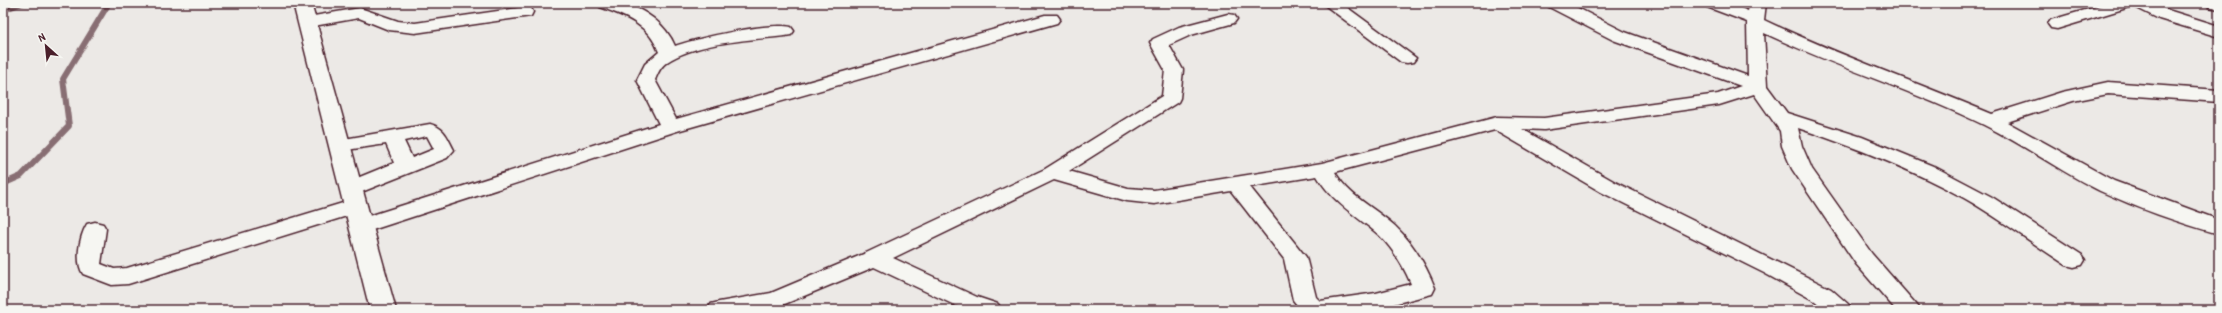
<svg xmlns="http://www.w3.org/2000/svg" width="2222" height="313" font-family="'Patrick Hand',sans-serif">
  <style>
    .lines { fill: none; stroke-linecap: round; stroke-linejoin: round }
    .stream { stroke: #886e73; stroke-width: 6 }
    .minor-casing { stroke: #4a1f2b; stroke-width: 3 }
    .major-casing { stroke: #4a1f2b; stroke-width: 3 }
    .minor { fill: #f6f6f2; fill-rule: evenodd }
    .major { fill: #f6f6f2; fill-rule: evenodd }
  </style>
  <rect width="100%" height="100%" fill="#ece9e6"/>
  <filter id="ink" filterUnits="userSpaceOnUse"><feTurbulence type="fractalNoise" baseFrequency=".025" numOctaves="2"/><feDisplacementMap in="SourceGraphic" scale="8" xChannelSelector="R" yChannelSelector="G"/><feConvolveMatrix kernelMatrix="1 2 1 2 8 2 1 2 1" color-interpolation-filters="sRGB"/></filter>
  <g filter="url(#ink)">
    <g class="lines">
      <path class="stream" d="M 3,10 L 22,3
        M 3,184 L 21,176 L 69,126 L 63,79 L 109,3"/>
      <g class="minor-casing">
        <path id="minor" d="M 598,3 C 605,3 615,1 623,3 C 644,9 666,24 675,46 C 698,38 769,22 791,27 L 794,31 L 791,35 L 785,36 C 750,40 697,42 667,62 C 660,67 658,73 655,80 L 676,119 L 1045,15 L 1057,15 L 1060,19 L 1057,23 L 677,131 L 369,231 L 361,233 L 353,231 L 350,226 L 353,221 L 659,124 L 637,80 L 645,64 L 659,52 C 649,25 626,16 600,7 Z
          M 1322,3 L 1341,3 L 1416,58 L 1413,62 L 1407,63 L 1401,62 Z
          M 1547,3 L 1568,3 L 1625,32 L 1748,76 L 1747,22 L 1707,7 L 1705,3 L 1728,3 L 1748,11 L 1750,3 L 1766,3 L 1764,20 C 1838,55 1916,82 1992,114 L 2062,92 L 2108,82 L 2219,90 L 2219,102 L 2108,94 L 2073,101 L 2007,122 L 2114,181 L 2219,220 L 2219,234 C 2179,223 2137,208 2100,191 C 2060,171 2024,145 1984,125 C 1913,90 1836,67 1764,33 L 1767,86 L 1787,113 L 1862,137 L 1933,166 L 1992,197 L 2082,255 L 2085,260 L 2082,265 L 2074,267 L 2066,265 C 2032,243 1999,218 1964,198 C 1911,169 1855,147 1798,128 L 1802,146 L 1812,169 L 1872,254 L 1921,310 L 1896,310 L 1856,264 L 1792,169 L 1782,146 L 1780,131 L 1754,94 L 1719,105 L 1544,130 L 1522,129 L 1615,182 L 1831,289 L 1848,304 L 1852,310 L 1825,310 L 1815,301 L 1764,273 L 1601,192 L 1495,130 L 1335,172 C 1348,196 1375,208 1395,226 C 1413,243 1426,265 1435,288 L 1432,294 L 1370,310 L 1301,310 L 1293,300 L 1284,259 L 1231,191 L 1154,204 L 1127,201 L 1054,180 L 893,258 L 977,297 L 998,304 L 1002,310 L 965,310 L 874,267 L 775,308 L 764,310 L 707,310 L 711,304 L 719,302 L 771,293 L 866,253 L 1045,169 L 1162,96 L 1165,70 L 1150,43 L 1153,39 L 1179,27 L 1228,14 L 1234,15 L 1237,19 L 1234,23 L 1191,35 L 1169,45 L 1183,70 L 1180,98 L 1178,102 L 1069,171 L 1128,188 L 1154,190 L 1322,163 L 1497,117 L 1544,118 L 1718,94 L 1741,86 L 1613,40 L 1549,7 ZM 1317,176 C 1332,202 1357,216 1379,235 C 1393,249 1403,265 1411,284 L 1376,293 L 1320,301 L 1316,297 L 1306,257 L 1250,187 Z
          M 2109,3 L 2153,3 L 2171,11 L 2219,26 L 2219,37 L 2159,19 L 2133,6 L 2057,29 L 2051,28 L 2048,24 L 2051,20 Z
          M 2207,3 L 2219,3 L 2219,9 L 2209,7 Z
          M 525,7 L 531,8 L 533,12 L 531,16 L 415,33 L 389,30 L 359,18 L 308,27 L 302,26 L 299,22 L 302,18 L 308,17 L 360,8 L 398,21 L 415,23 Z
          M 430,124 C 445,128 447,137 454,150 L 447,158 L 359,193 L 352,194 L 345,193 L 342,188 L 345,183 L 394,163 L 386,144 L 340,151 L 333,149 L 330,145 L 333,141 ZM 427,136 L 434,149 L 412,158 L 404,141 Z
          M 356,199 L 363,201 L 367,206 L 363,211 L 128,284 L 112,285 L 83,274 C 75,262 79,237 87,224 L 95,222 L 103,224 L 106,229 L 101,264 L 114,269 L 127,268 Z"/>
      </g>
      <g class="major-casing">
        <path id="major" d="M 293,3 L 311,3 L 396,310 L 370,310 Z"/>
      </g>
      <use href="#minor" class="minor"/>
      <use href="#major" class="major"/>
    </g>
  </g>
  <rect width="2222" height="313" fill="none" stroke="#f6f6f2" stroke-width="16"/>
  <rect x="8" y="8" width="2206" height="297" fill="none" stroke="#4a1f2b" stroke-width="1.5" filter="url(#ink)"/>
  <g transform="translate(46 46) rotate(333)" stroke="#f6f6f2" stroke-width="3" paint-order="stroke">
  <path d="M0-3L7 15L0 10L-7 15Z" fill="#4a1f2b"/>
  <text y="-6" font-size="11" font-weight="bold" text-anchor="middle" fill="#4a1f2b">N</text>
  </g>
</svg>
